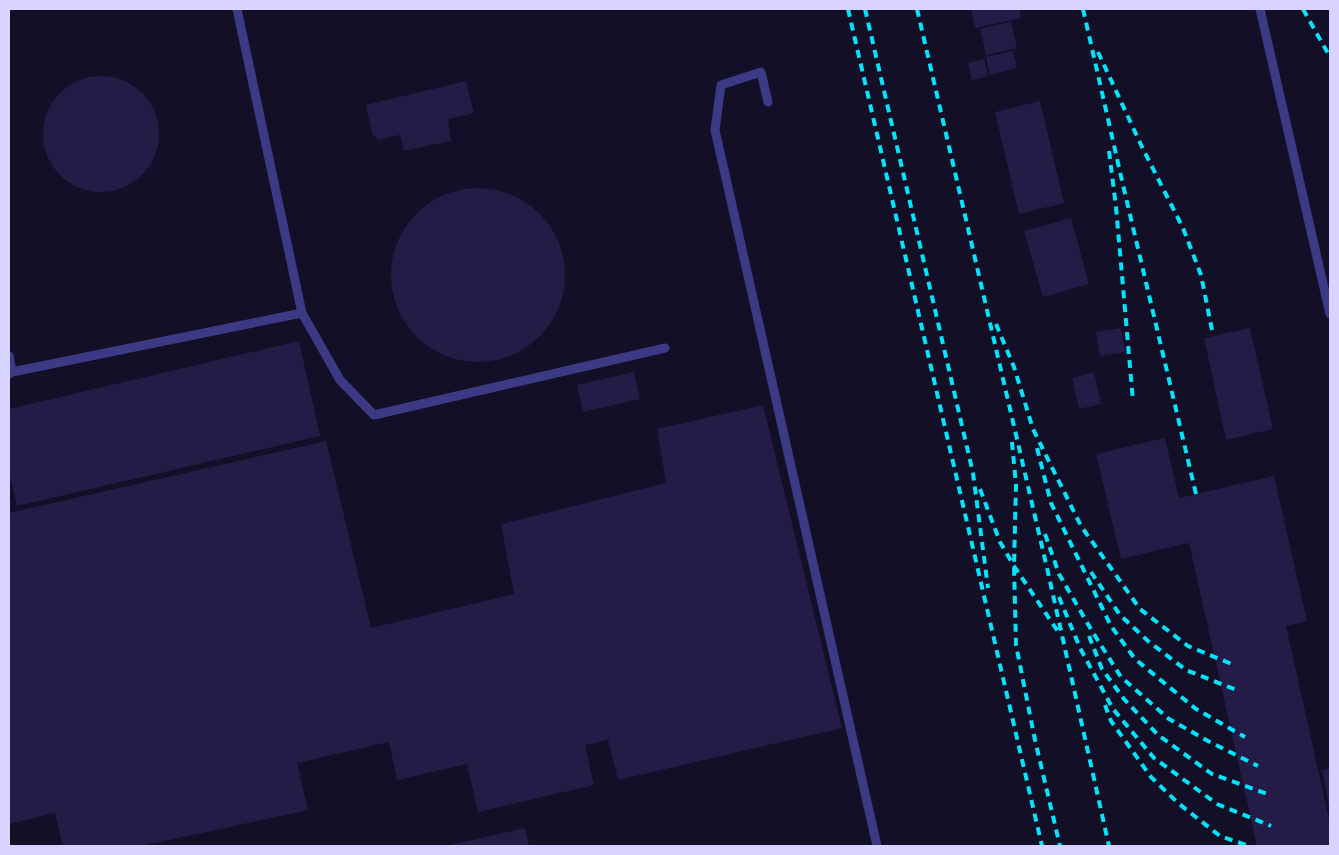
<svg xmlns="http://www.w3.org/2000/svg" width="1339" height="855" font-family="Mulish,sans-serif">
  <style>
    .building { fill: #241b47 }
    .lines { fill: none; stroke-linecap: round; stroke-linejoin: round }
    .lane { stroke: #3d3a85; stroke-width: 9 }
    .rail { stroke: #00e5ff; stroke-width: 4; stroke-dasharray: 8 6; stroke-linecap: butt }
  </style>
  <rect width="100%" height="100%" fill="#130f26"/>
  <path class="building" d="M 971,9 L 1019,9 L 1021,18 L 975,28 Z
    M 1011,22 L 1017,48 L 986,55 L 980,29 Z
    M 1013,51 L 1017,68 L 990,75 L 986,57 Z
    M 984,59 L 988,76 L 972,80 L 968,63 Z
    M43 134a58 58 0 1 1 116 0a58 58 0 1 1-116 0Z
    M 466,81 L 474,113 L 448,119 L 451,141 L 404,151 L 400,135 L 377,140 L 376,136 L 373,137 L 366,105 Z
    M 1040,101 L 1064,203 L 1019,214 L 995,112 Z
    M391 275a87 87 0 1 1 174 0a87 87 0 1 1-174 0Z
    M 1071,218 L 1089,284 L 1043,297 L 1024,231 Z
    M 1121,328 L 1125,352 L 1100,356 L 1096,332 Z
    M 1250,328 L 1273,429 L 1226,440 L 1204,338 Z
    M 299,341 L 320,436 L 17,506 L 9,473 L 9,409 Z
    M 634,372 L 640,399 L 583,412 L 577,385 Z
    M 1094,372 L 1101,404 L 1079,409 L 1072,378 Z
    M 763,405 L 842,728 L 618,780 L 608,740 L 585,745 L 594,785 L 478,812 L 467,764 L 397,780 L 389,742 L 297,763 L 308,810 L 142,846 L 63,846 L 55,813 L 9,824 L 9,513 L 326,441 L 371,628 L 514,594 L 501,524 L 666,483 L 657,429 Z
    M 1165,438 L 1179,498 L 1274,476 L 1307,621 L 1286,626 L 1330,823 L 1330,846 L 1257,846 L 1189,543 L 1121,559 L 1096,454 Z
    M 1330,768 L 1330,806 L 1329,806 L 1322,770 Z
    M 525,828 L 529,846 L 450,846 L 450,845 Z"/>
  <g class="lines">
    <path class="lane" d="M 237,9 L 302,313 L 340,380 L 374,415 L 665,348
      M 1260,9 L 1330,314
      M 768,102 L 761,72 L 721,85 L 715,130 L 877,846
      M 9,356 L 12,372
      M 9,374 L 12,372 L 302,313"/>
    <path class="rail" d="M 848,9 L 1042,846
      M 865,9 L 973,473 L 988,588
      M 917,9 L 1047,568 L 1109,846
      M 1083,9 L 1123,185 L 1196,494
      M 1303,9 L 1330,57
      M 1098,52 L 1142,147 L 1183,228 L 1201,275 L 1212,330
      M 1109,151 L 1116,207 L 1133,401
      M 996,324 L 1014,367 L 1033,429 L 1081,526 L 1140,609 L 1188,646 L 1234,665
      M 1012,442 L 1016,485 L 1014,566 L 1016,645 L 1035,740 L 1060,846
      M 1037,448 L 1051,503 L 1111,626 L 1135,659 L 1196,709 L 1245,737
      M 980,489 L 1000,542 L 1014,566 L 1059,633
      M 1045,534 L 1059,574 L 1092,631 L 1121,677 L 1169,719 L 1208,741 L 1258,766
      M 1091,572 L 1120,615 L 1148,641 L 1186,670 L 1239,691
      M 1059,597 L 1080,648 L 1113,709 L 1154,758 L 1217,804 L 1271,826
      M 1089,636 L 1102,669 L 1124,699 L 1158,735 L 1212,774 L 1270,795
      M 1105,705 L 1111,721 L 1151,777 L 1178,803 L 1220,836 L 1249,846"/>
  </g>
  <rect width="1339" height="855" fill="none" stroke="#d9d4ff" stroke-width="20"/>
</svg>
